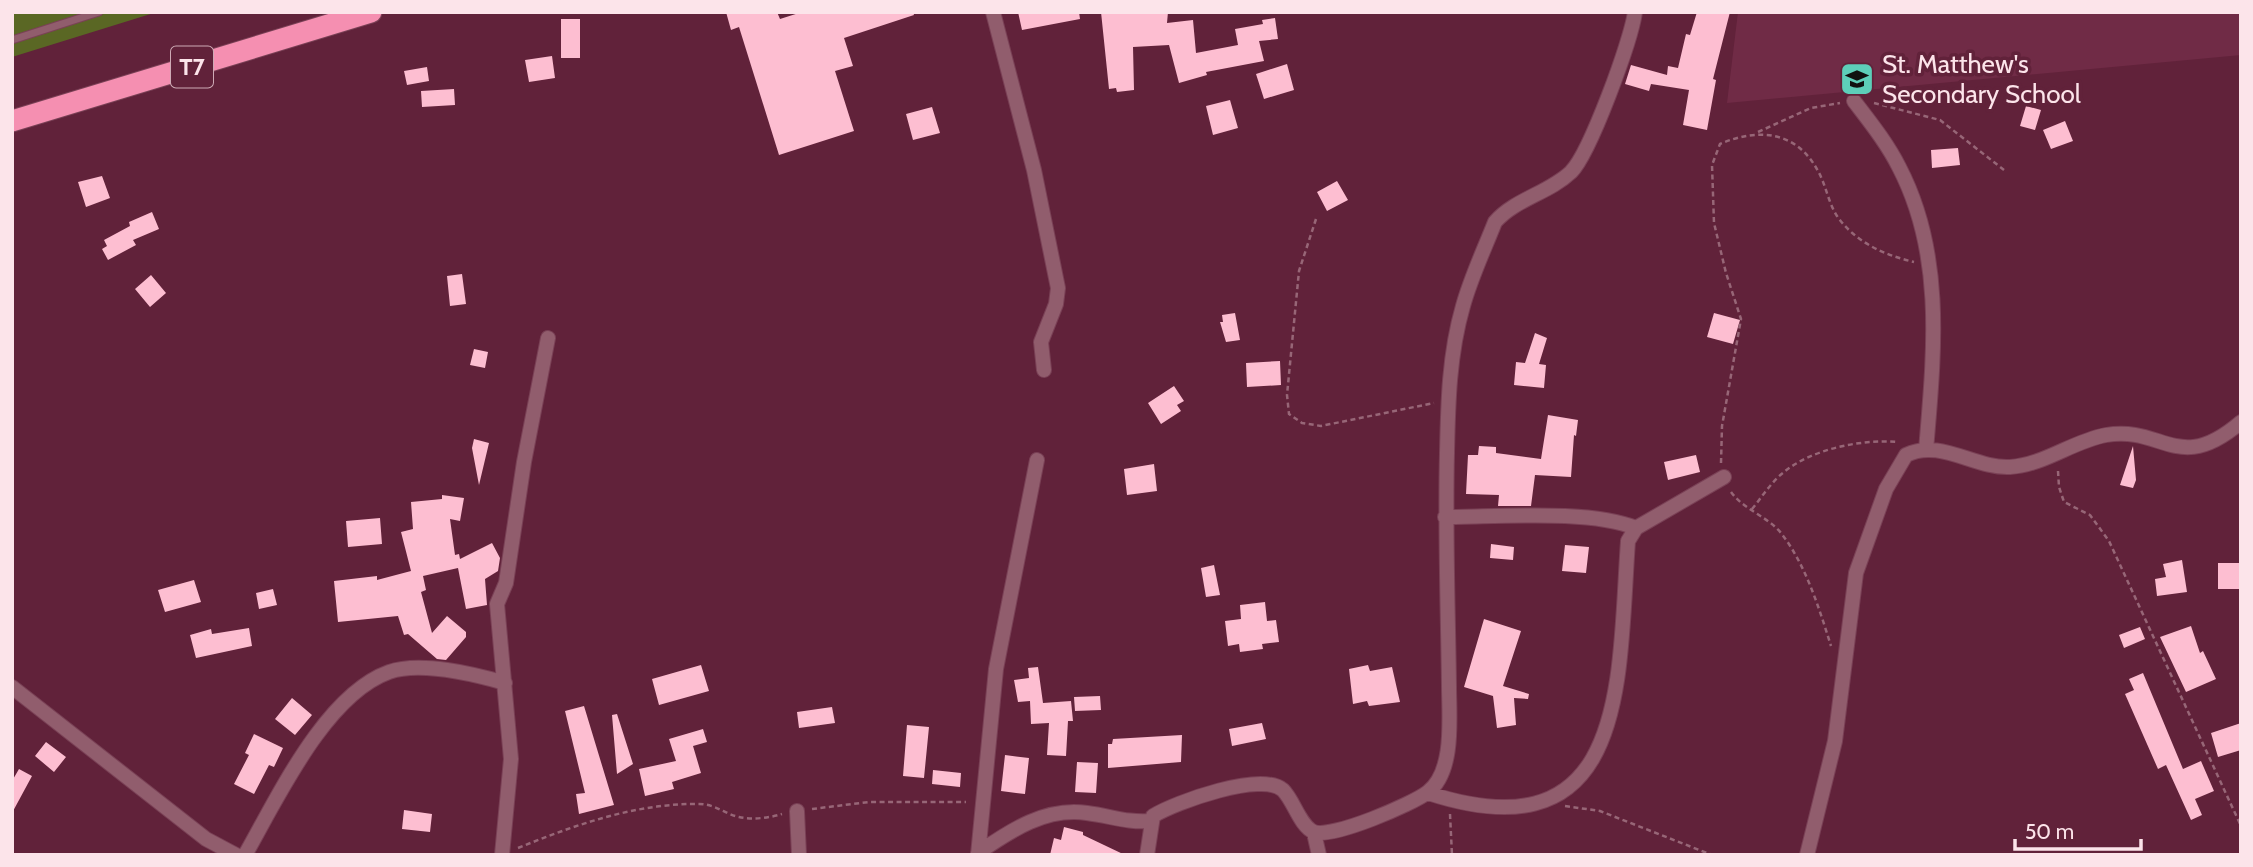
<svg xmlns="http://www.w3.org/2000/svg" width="2253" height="867" font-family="Cabin,sans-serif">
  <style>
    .built { fill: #702b46 }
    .green { fill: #5a6724 }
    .building { fill: #fdbed1 }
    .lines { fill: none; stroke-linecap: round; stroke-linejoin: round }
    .lane-casing { stroke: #7a4156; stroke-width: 9 }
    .street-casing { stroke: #7a4156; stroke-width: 16 }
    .highway-casing { stroke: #7a4156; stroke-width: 23 }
    .path { stroke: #976677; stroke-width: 2.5; stroke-dasharray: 5 3.5; stroke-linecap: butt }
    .lane { stroke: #915d6d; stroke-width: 7 }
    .street { stroke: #915d6d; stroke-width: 14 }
    .highway { stroke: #f58fb1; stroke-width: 21 }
    .labels { text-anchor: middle; stroke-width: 7; stroke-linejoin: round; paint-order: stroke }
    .shield { fill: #61223a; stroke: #ceaab5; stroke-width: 2 }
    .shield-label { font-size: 24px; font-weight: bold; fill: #fce4ea }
    .poi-label { font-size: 26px; fill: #fce4ea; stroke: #61223a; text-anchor: start }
  </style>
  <rect width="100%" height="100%" fill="#61223a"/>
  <path class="built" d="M 1738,12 L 2241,12 L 2241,55 L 1727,103 Z"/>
  <path class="green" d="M 12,12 L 157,12 L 12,57 Z"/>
  <path class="building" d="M 726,12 L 777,12 L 780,19 L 802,12 L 913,12 L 914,15 L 844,38 L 853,66 L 835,71 L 854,131 L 779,155 L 739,27 L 731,30 Z
    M 1018,12 L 1079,12 L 1080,19 L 1022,30 Z
    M 1101,12 L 1168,12 L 1167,23 L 1193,20 L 1196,53 L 1238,45 L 1235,29 L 1263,24 L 1262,20 L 1275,18 L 1278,39 L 1259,41 L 1264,61 L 1206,72 L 1207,75 L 1179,83 L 1169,45 L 1133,47 L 1134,90 L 1117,92 L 1116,88 L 1109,89 Z
    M 1697,12 L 1730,12 L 1713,79 L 1716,80 L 1707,130 L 1683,125 L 1689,90 L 1651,84 L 1649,91 L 1625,84 L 1631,65 L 1667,75 L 1668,66 L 1678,68 L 1686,34 L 1690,35 Z
    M 561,19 L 580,19 L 580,58 L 561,58 Z
    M 552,56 L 555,78 L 529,82 L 525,60 Z
    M 1287,64 L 1294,90 L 1264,99 L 1256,74 Z
    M 427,67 L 429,81 L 407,85 L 404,71 Z
    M 454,89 L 455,105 L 422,107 L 421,91 Z
    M 1230,100 L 1238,128 L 1213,135 L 1206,106 Z
    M 2026,106 L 2041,110 L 2035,130 L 2020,126 Z
    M 932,107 L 940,133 L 913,140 L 906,114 Z
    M 2065,121 L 2073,141 L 2051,149 L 2043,130 Z
    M 1958,148 L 1960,165 L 1932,168 L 1931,150 Z
    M 102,176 L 110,198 L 86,207 L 78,182 Z
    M 1337,181 L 1348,200 L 1327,211 L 1317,192 Z
    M 152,212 L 159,229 L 133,240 L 136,245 L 108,260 L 102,249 L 107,246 L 104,240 L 130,226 L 129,222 Z
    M 462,274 L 466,304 L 450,306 L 447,276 Z
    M 151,275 L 166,293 L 150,307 L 135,289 Z
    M 1235,313 L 1240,340 L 1226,342 L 1220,322 L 1223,322 L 1222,315 Z
    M 1714,313 L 1740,320 L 1733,344 L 1707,337 Z
    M 1535,333 L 1547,338 L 1539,364 L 1546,365 L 1544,388 L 1514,385 L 1516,362 L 1525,363 Z
    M 474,349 L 488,352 L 485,368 L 470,365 Z
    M 1280,361 L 1281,385 L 1247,387 L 1246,363 Z
    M 1174,386 L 1184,401 L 1177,405 L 1181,411 L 1161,424 L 1148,403 Z
    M 1548,415 L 1578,420 L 1576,436 L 1574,435 L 1571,477 L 1535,475 L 1531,506 L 1498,506 L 1499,495 L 1466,494 L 1468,455 L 1478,455 L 1479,446 L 1496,447 L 1496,453 L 1541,459 Z
    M 474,439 L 489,443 L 479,485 L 472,448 Z
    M 2133,446 L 2136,480 L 2133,488 L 2120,485 Z
    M 1696,455 L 1700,472 L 1668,480 L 1664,462 Z
    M 1154,464 L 1157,491 L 1127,495 L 1124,469 Z
    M 442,495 L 464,498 L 460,521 L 450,519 L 455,555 L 459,554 L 460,559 L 492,543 L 500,558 L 498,571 L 485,579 L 487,605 L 466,609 L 458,568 L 423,576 L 426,590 L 421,592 L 432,633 L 447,616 L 466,632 L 466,637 L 446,660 L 437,659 L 408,634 L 404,635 L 398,616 L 338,622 L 334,581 L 377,576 L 377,580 L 411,571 L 401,532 L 413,529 L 411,502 L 442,499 Z
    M 380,518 L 382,544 L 348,547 L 346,521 Z
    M 1491,544 L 1514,547 L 1513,560 L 1490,558 Z
    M 1565,545 L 1589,547 L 1586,573 L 1562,571 Z
    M 2182,560 L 2187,592 L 2157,596 L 2155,579 L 2166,577 L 2163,564 Z
    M 2218,563 L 2239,563 L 2240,589 L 2218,589 Z
    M 1214,565 L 1220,595 L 1206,597 L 1201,568 Z
    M 194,580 L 201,602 L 165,612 L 158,590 Z
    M 273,589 L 277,605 L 259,609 L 256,593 Z
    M 1265,602 L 1267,621 L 1276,620 L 1279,642 L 1262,644 L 1263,649 L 1240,652 L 1239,644 L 1228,646 L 1225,621 L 1241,619 L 1240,605 Z
    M 1484,619 L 1521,631 L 1503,686 L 1529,694 L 1528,699 L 1514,698 L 1516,725 L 1497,728 L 1493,696 L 1464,687 Z
    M 2191,626 L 2200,653 L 2203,651 L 2216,679 L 2186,692 L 2160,637 Z
    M 2140,627 L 2145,639 L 2124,648 L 2119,635 Z
    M 249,628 L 252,646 L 196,658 L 190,635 L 211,629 L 212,634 Z
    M 701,665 L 709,691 L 659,705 L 652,679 Z
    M 1368,665 L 1370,671 L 1392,667 L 1400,702 L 1369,706 L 1367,701 L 1353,704 L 1349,669 Z
    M 1038,667 L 1043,703 L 1071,701 L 1073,721 L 1068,721 L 1066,756 L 1047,755 L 1049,723 L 1031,724 L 1030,701 L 1018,702 L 1014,680 L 1029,678 L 1028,668 Z
    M 2143,673 L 2183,769 L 2201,761 L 2214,791 L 2195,799 L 2202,815 L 2191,820 L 2166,765 L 2158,769 L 2125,694 L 2134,690 L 2129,679 Z
    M 1100,696 L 1101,710 L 1075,711 L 1074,697 Z
    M 292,698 L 312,715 L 295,735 L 275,719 Z
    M 584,706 L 614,805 L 579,814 L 576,794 L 585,793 L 565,711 Z
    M 832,707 L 835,723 L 799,728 L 797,712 Z
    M 617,714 L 633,764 L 617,774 L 612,715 Z
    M 1262,723 L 1266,739 L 1232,746 L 1229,729 Z
    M 2241,723 L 2241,750 L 2218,757 L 2211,733 Z
    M 907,725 L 929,727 L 924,778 L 903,776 Z
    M 703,729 L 707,742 L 693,746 L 701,773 L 672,782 L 674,789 L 645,796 L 639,769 L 676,761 L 669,739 Z
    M 254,734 L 283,748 L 274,767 L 269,765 L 254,794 L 234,784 L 249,755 L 245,753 Z
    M 1182,735 L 1181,762 L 1108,768 L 1108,744 L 1112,744 L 1113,739 Z
    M 46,742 L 66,757 L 54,772 L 35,756 Z
    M 1005,755 L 1029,758 L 1025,794 L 1001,791 Z
    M 1077,762 L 1098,763 L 1096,793 L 1075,792 Z
    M 19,769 L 32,776 L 12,813 L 12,781 Z
    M 933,770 L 961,773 L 960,787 L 932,784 Z
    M 404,810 L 432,814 L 430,832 L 402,829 Z
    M 1064,827 L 1083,832 L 1083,835 L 1125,855 L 1050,855 L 1054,838 L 1061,840 Z"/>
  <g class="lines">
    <g class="lane-casing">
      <path id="lane" d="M 12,40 L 99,12"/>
    </g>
    <g class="street-casing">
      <path id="street" d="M 993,12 L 1034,170 L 1058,288 L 1056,304 L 1041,342 L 1044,370
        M 1854,101 C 1870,122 1887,143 1899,167 C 1945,255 1934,354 1926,450
        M 1445,517 C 1497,517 1590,509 1636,528
        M 12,687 L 206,839 L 236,855
        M 1428,793 C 1630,859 1618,680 1628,541 L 1636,528 L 1724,477
        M 797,811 L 799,855
        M 1314,833 L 1319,855
        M 978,853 C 1011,830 1046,807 1087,813 C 1111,816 1127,823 1151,821
        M 245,855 C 277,799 325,695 389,672 C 421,661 473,674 505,683
        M 502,855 L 511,759 L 497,604 L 506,583 L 524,462 L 548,338
        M 978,855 L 996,669 L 1037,460
        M 1147,855 L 1153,816 C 1176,802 1262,771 1283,790 C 1294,801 1300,826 1314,832 C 1331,839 1413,804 1428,792 C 1455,771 1449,717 1449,686 C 1448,609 1445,531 1447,453 C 1448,404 1449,354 1463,306 C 1471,277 1484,250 1495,222 C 1515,199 1549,193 1571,172 C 1590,153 1631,41 1635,12
        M 1807,855 L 1835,741 L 1856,573 L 1886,489 L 1906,455 C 1940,438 1975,469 2010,467 C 2044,465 2073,441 2106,435 C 2163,425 2178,476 2241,422"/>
    </g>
    <g class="highway-casing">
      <path id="highway" d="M 12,121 L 371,12"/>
    </g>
    <path class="path" d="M 1874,103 L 1940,120 L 2004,170
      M 1758,132 L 1811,108 L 1840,103
      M 1316,219 L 1299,271 L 1287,395 L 1289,414 L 1302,423 L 1321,426 L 1434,403
      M 1721,463 L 1722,426 L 1741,319 L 1726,273 L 1714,223 L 1712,165 L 1720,144 C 1757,128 1796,130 1818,171 C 1826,185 1828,202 1837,216 C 1855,242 1884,255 1914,262
      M 2058,471 L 2059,487 L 2064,502 L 2090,515 L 2109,541 L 2241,826
      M 1731,492 C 1744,510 1767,516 1781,533 C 1806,565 1819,608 1831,646
      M 1752,509 C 1762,497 1772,481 1784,472 C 1812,449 1861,439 1897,442
      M 1565,806 L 1600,811 L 1712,855
      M 812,809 L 869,802 L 966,802
      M 1450,814 L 1452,855
      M 518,848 C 575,825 636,803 699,804 C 715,804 725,814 739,817 C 752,820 769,818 782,814"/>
    <use href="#lane" class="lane"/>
    <use href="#street" class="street"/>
    <use href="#highway" class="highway"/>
  </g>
  <defs>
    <g id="school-square" transform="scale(1.75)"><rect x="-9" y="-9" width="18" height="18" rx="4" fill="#5dceb9" stroke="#61223a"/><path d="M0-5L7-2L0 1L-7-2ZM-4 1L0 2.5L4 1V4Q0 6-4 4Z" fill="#111"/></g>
  </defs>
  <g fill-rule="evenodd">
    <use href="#school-square" x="1857" y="79"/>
  </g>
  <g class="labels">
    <rect class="shield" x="171" y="46.5" width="42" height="41" rx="5"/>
    <g class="shield-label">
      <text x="192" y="75">T7</text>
    </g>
    <g class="poi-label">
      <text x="1882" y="73">St. Matthew's<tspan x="1882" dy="30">Secondary School</tspan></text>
    </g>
  </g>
  <rect width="2253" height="867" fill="none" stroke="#fce4ea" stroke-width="28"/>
  <path d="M2015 839v10h126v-10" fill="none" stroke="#fce4ea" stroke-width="3.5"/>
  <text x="2025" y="839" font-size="21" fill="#fce4ea" stroke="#61223a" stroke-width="5" paint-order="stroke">50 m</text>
</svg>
